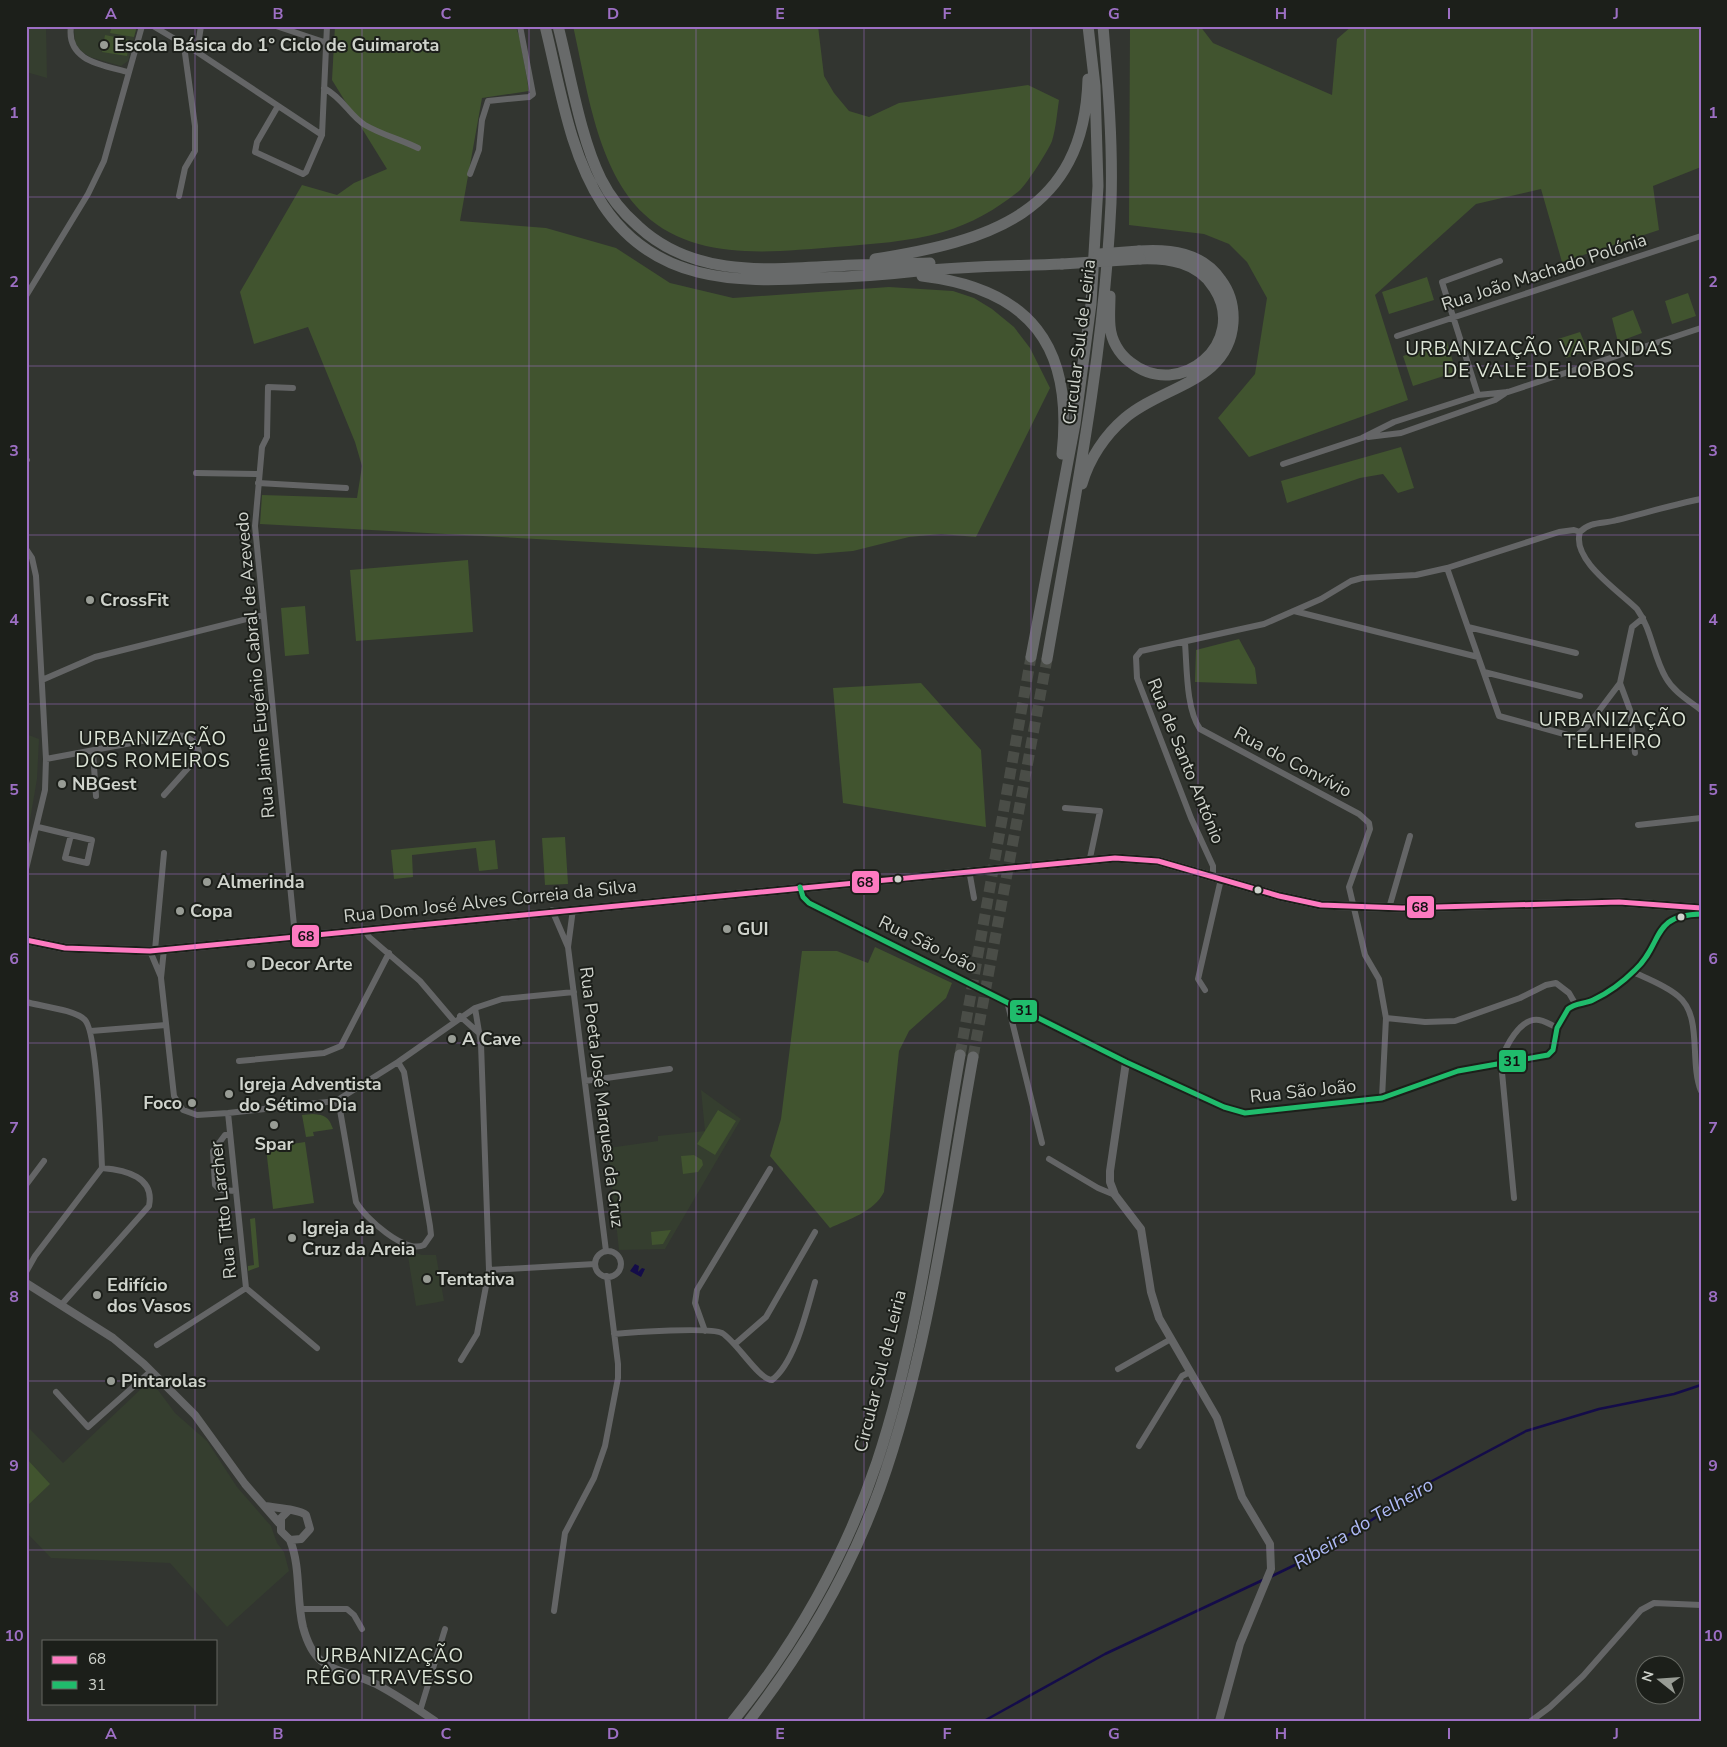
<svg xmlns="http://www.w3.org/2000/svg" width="1727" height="1747" font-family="'Nunito Sans',sans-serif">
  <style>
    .built { fill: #353e2f }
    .green { fill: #41542f }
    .water { fill: #140c49 }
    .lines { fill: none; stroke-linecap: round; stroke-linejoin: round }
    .stream { stroke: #140c49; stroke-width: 2.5 }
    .motorway-tunnel { stroke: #4a4d47; stroke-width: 11; stroke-dasharray: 11 5.5; stroke-linecap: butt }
    .minor { stroke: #646566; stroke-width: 6 }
    .tertiary { stroke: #646566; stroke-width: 8 }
    .secondary { stroke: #6e7071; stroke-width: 9 }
    .motorway { stroke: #686a6a; stroke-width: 11 }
    .motorway-bridge { stroke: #686a6a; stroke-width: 11 }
    .bus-1-casing { stroke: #1c1f1a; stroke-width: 9 }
    .bus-2-casing { stroke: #1c1f1a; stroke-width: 9 }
    .bus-1 { stroke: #fe7ac1; stroke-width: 5 }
    .bus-2 { stroke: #20bc6c; stroke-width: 5 }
    .grid { fill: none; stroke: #9d6fc4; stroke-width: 1; stroke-opacity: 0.55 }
    .poi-dot { fill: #989c95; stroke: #1c1f1a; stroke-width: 2 }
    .bus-dot { fill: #cfd3cc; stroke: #1c1f1a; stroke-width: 2 }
    .labels { text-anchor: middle; stroke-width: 4; stroke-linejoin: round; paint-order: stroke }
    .poi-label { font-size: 18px; font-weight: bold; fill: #cfd3cc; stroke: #1c1f1a; text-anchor: start }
    .street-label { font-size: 18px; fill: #cfd3cc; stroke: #1c1f1a }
    .neighbourhood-label { font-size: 19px; letter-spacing: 1px; fill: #dee6d8; stroke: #1c1f1a }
    .water-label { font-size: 19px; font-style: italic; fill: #afbaf6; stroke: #1c1f1a }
    .line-badge { stroke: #1c1f1a; stroke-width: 2 }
    .pale-badge-label { font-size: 14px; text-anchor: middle; font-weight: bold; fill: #111 }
    .neatline { fill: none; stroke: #9d6fc4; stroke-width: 2 }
    .grid-label { font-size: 16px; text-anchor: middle; font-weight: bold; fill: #9d6fc4 }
  </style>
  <rect width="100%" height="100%" fill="#323530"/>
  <path class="built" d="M 26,26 L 46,26 L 47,78 L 26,72 Z
    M 74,26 L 137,26 L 128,61 L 121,66 L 90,57 L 81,51 L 75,43 Z
    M 26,734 L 39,739 L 37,779 L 26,843 Z
    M 701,1090 L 741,1119 L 665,1249 L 619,1250 L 608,1148 L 658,1141 L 658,1136 L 705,1131 Z
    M 407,1250 L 422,1255 L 436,1255 L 444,1301 L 416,1306 Z
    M 147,1386 L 158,1390 L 175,1413 L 207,1441 L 237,1487 L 271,1526 L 277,1543 L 284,1552 L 289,1571 L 227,1627 L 170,1563 L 51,1558 L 26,1532 L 26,1425 L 63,1463 L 142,1388 Z"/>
  <path class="green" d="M 112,26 L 137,26 L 134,37 L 110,33 Z
    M 335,26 L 516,27 L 520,39 L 529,91 L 482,98 L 460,221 L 546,228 L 616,248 L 670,283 L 733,298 L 889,287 L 953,291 L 974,298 L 992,309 L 1014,327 L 1030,348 L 1050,388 L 976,537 L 941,534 L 909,537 L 853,551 L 816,554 L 260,524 L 262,495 L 357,498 L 362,466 L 355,442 L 308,327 L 254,344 L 240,292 L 302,185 L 337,195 L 354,183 L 387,169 L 332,80 Z
    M 573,26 L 818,26 L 824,76 L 834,93 L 849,111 L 869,117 L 899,103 L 1028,85 L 1059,100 C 1057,113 1056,128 1052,141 C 1048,151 1027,184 1019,191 C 997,209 971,224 943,232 C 908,242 872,244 835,247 C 772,252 695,262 644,214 C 597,170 587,87 573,26 Z
    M 1130,26 L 1200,26 L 1213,43 L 1332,95 L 1337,39 L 1352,26 L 1701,26 L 1701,167 L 1653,186 L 1659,230 L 1562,262 L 1541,189 L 1476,204 L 1375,295 L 1408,400 L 1249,457 L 1218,418 L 1255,374 L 1267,298 L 1247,262 L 1229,244 L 1204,234 L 1129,225 Z
    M 105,35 L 130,40 L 127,56 L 102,52 Z
    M 1427,277 L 1434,300 L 1389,314 L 1382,292 Z
    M 1688,293 L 1696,316 L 1672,324 L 1665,301 Z
    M 1633,310 L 1642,333 L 1618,342 L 1612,318 Z
    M 1580,332 L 1588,351 L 1566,358 L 1558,339 Z
    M 1447,342 L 1456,372 L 1413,386 L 1403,356 Z
    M 1401,447 L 1414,488 L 1398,493 L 1383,474 L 1360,478 L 1287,503 L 1281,481 Z
    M 468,560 L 473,632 L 356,641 L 350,570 Z
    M 305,606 L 309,654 L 285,656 L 281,608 Z
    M 1239,639 L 1255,668 L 1257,684 L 1195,682 L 1196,650 Z
    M 921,683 L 981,750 L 986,827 L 843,803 L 833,688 Z
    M 565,837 L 568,884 L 545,885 L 542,838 Z
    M 495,840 L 498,869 L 479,871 L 476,848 L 412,855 L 413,877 L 394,879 L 391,850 Z
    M 875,947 L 952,983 L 946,998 L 909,1031 L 899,1051 L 884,1192 C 874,1212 849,1219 830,1228 L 770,1156 L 781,1119 L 802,951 L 837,951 L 868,963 Z
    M 718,1110 L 736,1121 L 715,1155 L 697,1144 Z
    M 313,1114 C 325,1115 329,1117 333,1129 L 313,1132 L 314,1136 L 306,1137 L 302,1115 Z
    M 305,1142 L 314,1203 L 273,1209 L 266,1148 Z
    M 694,1155 L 702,1160 L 703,1165 L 698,1172 L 683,1174 L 681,1156 Z
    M 255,1218 L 259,1267 L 248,1271 L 248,1266 L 254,1265 L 250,1219 Z
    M 671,1230 L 663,1244 L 652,1245 L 651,1232 Z
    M 26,1458 L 50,1484 L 26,1507 Z"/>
  <path class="water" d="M 635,1264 L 639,1266 L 638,1272 L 642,1268 L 645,1269 L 641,1277 L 630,1271 Z"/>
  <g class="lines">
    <path class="stream" d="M 1270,1577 L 1322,1552 L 1432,1481 L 1526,1431 L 1599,1409 L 1674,1394 L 1701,1385
      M 984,1721 L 1105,1654 L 1265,1579"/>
    <path class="motorway-tunnel" d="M 960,1055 L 1031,657
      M 973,1057 L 1047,659"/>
    <path class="minor" d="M 71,26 C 66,61 102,65 128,72
      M 153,26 L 197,52 L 322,135
      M 276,26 L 327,43
      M 197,52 L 201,26
      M 324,88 C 344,99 349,115 365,125 C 382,135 400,139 418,148
      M 278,106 L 257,142 L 255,152 L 303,174 L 306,172 L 322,135 L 327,26
      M 470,174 L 479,150 L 482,120 L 488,101 L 529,97 L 533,94 L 520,26
      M 179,196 L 185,168 L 195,151 L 195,126 L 184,46
      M 26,296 L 88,194 L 104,161 L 142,26
      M 1397,336 L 1701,236
      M 293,388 L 268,387 L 267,437 L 262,447 L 255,526 L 295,936
      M 1478,395 L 1442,282 L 1500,261
      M 1368,437 L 1401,433 L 1495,400 L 1507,392
      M 26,461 L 27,460
      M 1283,464 L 1362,438 L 1394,422 L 1478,395 L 1508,392 L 1701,328
      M 196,473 L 258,474
      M 258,483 L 346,488
      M 1580,532 C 1571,560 1619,591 1637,609 C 1652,630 1653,656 1666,678 C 1674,692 1688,700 1701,710
      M 1580,532 C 1590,521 1604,524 1617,520 C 1645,513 1672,505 1701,499
      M 26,549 L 32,558 L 36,576 L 46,759 L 45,790 L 26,869
      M 1447,568 L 1499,716 L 1575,737 L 1586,728 L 1620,683
      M 1294,611 L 1478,657
      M 1468,627 L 1576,653
      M 1185,643 C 1187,668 1186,709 1200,729 L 1359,814 L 1369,823 L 1370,829 L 1349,887 L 1365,955 L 1379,979 L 1386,1018 L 1382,1098
      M 1484,672 L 1580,696
      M 42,680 L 95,657 L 263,615
      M 93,752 L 96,796
      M 1635,753 L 1630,710 L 1620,683 L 1632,627 L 1643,618
      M 46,759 L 174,735 L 185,736 L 197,744 L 199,752 L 197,758 L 164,795
      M 1065,808 L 1100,811 L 1090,858
      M 1638,825 L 1701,818
      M 38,827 L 92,840 L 87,863 L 65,858 L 71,835
      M 969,870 L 974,898
      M 1213,876 L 1213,866 L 1191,818 L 1137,678 L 1136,657 L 1141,651 L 1264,624 L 1321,599 L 1351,581 L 1362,578 L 1416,575 L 1447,568 L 1559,532 L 1574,530 L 1580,532
      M 1389,908 L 1410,836
      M 573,909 L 568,947 L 606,1251
      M 552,910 L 568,947
      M 364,929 L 369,937 L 420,981 L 454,1021
      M 164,949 L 161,978 L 174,1096 L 183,1110 L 197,1115 L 228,1113 L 336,1101 L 398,1062 L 475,1008 L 502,999 L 574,992
      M 155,950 L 164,853
      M 150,951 L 161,977
      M 1633,972 C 1648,979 1665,985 1678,996 C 1703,1016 1689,1061 1701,1091
      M 1205,990 L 1198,979 L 1221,879
      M 1007,1001 L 1042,1143
      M 26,1002 C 40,1006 76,1010 85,1020 C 97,1033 101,1144 102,1168 L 35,1256 L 26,1272
      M 460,1016 L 480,1034
      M 1386,1018 L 1425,1022 L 1455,1021 L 1520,998 L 1546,985 L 1556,983 L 1569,993 L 1576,1005
      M 91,1031 L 166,1025
      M 239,1061 L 324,1053 L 341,1046 L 389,953
      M 1126,1062 L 1224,1107 L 1238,1112 L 1254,1113 L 1382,1098 L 1458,1071 L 1544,1056 L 1553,1050 L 1557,1028 L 1568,1009 C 1575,1003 1585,1004 1593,1000 C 1608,993 1623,982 1635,970 C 1664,943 1650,915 1701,914
      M 585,1081 L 670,1069
      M 336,1101 L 340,1110 L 356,1202 C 365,1218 405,1254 424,1245 L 431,1235 L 430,1226 L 404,1072 L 398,1062
      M 230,1134 L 225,1135 L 213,1151 L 215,1185 L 220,1190 L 236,1191
      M 1049,1159 L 1098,1188 L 1115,1195
      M 26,1185 L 44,1161
      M 1514,1198 L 1501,1062 C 1505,1047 1520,1017 1539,1020 C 1545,1021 1552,1025 1557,1028
      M595 1264a13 13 0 1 1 26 0a13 13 0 1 1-26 0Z
      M 489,1270 L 595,1264
      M 246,1288 L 317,1348
      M 62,1304 L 149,1206 C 155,1177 126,1170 102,1168
      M 705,1331 L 695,1303 L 697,1290 L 770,1169
      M 614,1334 C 632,1332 710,1327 722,1333 C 737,1342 758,1379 772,1380 C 795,1363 807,1309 815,1282
      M 735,1344 L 766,1317 L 815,1232
      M 157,1345 L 246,1288 L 228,1113
      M 461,1360 L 477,1334 L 489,1270 L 481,1044 L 475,1008
      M 1118,1369 L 1171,1339
      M 56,1392 L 88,1427 L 151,1371
      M 1139,1446 L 1182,1376 L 1190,1372
      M 301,1609 L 347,1609 L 354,1615 L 362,1629
      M 554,1611 L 565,1533 L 594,1478 L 605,1446 L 618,1378 L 618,1364 L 607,1276
      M 420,1711 L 445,1629
      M 1531,1721 L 1550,1707 L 1583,1676 L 1641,1610 L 1654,1603 L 1701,1605"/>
    <path class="tertiary" d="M 800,887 L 803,897 L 809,903 L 1126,1062 L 1110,1171 L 1110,1182 L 1115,1195 L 1141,1229 L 1151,1292 L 1159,1318 L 1217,1418 L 1242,1497 L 1270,1544 L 1271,1569 L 1240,1644 L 1219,1721
      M 26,1283 L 113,1338 L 144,1364 L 195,1415 L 245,1484 L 279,1523
      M 265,1506 C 276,1508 299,1509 306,1515 L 310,1529 L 301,1539 L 290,1540 L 281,1531 L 281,1518 L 288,1511
      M 290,1540 C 301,1568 296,1598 303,1627 C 316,1676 340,1666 376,1684 C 397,1695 416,1708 435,1721"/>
    <path class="secondary" d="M 26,940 L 65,948 L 150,951 L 1115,858 L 1158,861 L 1279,896 L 1321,905 L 1402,908 L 1619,902 L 1701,908"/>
    <path class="motorway" d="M 545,26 C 560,86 569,153 603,205 C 654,282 735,283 816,278 C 850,277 884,275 918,271 C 965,266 1014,266 1062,264
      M 558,26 C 570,72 580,137 601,179 C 610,197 623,213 638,226 C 693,277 765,270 835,266 C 867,264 898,264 930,263
      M 875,259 C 988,241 1084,214 1088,79
      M 922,276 C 1030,289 1074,346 1062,454
      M 1110,296 C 1110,306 1109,316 1110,326 C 1111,340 1119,354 1130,362 C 1180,402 1249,342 1214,288 C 1198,262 1168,258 1140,259
      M 1082,484 C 1089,459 1105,435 1125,418 C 1162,386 1229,382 1233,323 C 1234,308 1230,292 1221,280 C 1202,252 1170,249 1139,251
      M 1031,657 L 1075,424 L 1091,304 L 1098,186 L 1095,86 L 1088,26
      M 1047,659 C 1073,509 1104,356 1111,203 C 1113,144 1108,85 1103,26
      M 733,1721 C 795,1645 846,1555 877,1462 C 920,1332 936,1190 960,1055
      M 749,1721 C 803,1651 850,1572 880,1488 C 929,1350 947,1201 973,1057"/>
    <path class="motorway-bridge" d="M 1099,254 L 1139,251
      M 1062,264 L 1140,259"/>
    <g class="bus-1-casing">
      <path id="bus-1" d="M 26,940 L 65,948 L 150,951 L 1115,858 L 1158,861 L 1279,896 L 1321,905 L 1402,908 L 1619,902 L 1701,908"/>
    </g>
    <g class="bus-2-casing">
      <path id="bus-2" d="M 800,887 L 803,897 L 809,903 L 1126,1062 L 1224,1107 L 1245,1113 L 1382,1098 L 1458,1071 L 1548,1055 L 1553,1050 L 1557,1028 L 1568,1009 C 1575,1003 1585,1004 1593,1000 C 1608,993 1623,982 1635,970 C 1664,943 1650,915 1701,914"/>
    </g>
    <use href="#bus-1" class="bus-1"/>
    <use href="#bus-2" class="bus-2"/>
  </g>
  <path class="grid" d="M 195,26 L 195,1641M 362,26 L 362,1721M 529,26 L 529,1721M 696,26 L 696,1721M 864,26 L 864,1721M 1031,26 L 1031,1721M 1198,26 L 1198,1721M 1365,26 L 1365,1721M 1532,26 L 1532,1721M 26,197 L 1701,197M 26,366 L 1701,366M 26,535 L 1701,535M 26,704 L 1701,704M 26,874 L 1701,874M 26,1043 L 1701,1043M 26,1212 L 1701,1212M 26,1381 L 1701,1381M 26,1550 L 1701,1550M 195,1703 L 195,1721"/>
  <g class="poi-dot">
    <circle cx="104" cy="45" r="5"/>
    <circle cx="90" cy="600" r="5"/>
    <circle cx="62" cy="784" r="5"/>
    <circle cx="207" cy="882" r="5"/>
    <circle cx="180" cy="911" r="5"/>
    <circle cx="727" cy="929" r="5"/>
    <circle cx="251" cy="964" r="5"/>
    <circle cx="452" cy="1039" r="5"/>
    <circle cx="229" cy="1094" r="5"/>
    <circle cx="192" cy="1103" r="5"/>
    <circle cx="274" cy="1125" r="5"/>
    <circle cx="292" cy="1238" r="5"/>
    <circle cx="427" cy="1279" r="5"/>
    <circle cx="97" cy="1295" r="5"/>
    <circle cx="111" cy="1381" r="5"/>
  </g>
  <g class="bus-dot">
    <circle cx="898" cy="879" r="4.5"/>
    <circle cx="1258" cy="890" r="4.5"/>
    <circle cx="1681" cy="917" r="4.5"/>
  </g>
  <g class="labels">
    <g class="poi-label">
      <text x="114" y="51">Escola Básica do 1° Ciclo de Guimarota</text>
      <text x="100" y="606">CrossFit</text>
      <text x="72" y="790">NBGest</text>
      <text x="217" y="888">Almerinda</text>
      <text x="190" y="917">Copa</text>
      <text x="737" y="935">GUI</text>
      <text x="261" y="970">Decor Arte</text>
      <text x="462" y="1045">A Cave</text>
      <text x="239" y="1090">Igreja Adventista<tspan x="239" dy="21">do Sétimo Dia</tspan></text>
      <text x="182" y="1109" text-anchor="end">Foco</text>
      <text x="274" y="1150" text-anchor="middle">Spar</text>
      <text x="302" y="1234">Igreja da<tspan x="302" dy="21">Cruz da Areia</tspan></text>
      <text x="437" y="1285">Tentativa</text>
      <text x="107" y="1291">Edifício<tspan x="107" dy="21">dos Vasos</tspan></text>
      <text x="121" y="1387">Pintarolas</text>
    </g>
    <g class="street-label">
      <text transform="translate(1544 272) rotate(-18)" y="6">Rua João Machado Polónia</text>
      <text transform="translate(1079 342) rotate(-83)" y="6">Circular Sul de Leiria</text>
      <text transform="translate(255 665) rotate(-95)" y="6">Rua Jaime Eugénio Cabral de Azevedo</text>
      <text transform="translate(1186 761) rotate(68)" y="6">Rua de Santo António</text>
      <text transform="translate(1293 762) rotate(28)" y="6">Rua do Convívio</text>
      <text transform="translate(490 901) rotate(-6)" y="6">Rua Dom José Alves Correia da Silva</text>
      <text transform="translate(928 944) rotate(26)" y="6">Rua São João</text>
      <text transform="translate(1303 1091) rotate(-6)" y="6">Rua São João</text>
      <text transform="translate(602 1097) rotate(83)" y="6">Rua Poeta José Marques da Cruz</text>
      <text transform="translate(223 1210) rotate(-96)" y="6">Rua Titto Larcher</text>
      <text transform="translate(880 1371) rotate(-76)" y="6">Circular Sul de Leiria</text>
    </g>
    <g class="neighbourhood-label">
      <text x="1539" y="355">URBANIZAÇÃO VARANDAS<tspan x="1539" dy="22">DE VALE DE LOBOS</tspan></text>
      <text x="1613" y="726">URBANIZAÇÃO<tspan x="1613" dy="22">TELHEIRO</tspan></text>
      <text x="153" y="745">URBANIZAÇÃO<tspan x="153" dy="22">DOS ROMEIROS</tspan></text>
      <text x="390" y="1662">URBANIZAÇÃO<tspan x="390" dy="22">RÊGO TRAVESSO</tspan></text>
    </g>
    <g class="water-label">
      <text transform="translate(1363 1523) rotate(-31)" y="7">Ribeira do Telheiro</text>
    </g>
  </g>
  <g class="line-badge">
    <rect x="851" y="870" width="29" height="24" rx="5" fill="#fe7ac1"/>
    <rect x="1406" y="895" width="29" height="24" rx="5" fill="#fe7ac1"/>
    <rect x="291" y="924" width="29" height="24" rx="5" fill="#fe7ac1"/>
    <rect x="1009" y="999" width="29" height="24" rx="5" fill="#20bc6c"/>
    <rect x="1498" y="1049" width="29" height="24" rx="5" fill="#20bc6c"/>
  </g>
  <g class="pale-badge-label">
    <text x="865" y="887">68</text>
    <text x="1420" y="912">68</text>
    <text x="306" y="941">68</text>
    <text x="1024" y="1015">31</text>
    <text x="1512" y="1066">31</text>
  </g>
  <rect width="1727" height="1747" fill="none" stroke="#1c1f1a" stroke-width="55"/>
  <rect x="42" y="1640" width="175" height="65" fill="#1c1f1a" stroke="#646761"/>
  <rect x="52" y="1656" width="25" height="8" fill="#fe7ac1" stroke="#646761"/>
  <text x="88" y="1664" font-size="15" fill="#cfd3cc">68</text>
  <rect x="52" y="1681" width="25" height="8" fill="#20bc6c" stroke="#646761"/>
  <text x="88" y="1690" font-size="15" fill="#cfd3cc">31</text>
  <g transform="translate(1660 1680) rotate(287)"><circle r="24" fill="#1c1f1a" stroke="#646761"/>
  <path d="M0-4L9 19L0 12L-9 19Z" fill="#989c95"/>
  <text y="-8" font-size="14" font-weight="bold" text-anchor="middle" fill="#cfd3cc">N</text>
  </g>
  <rect x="28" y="28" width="1672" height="1692" class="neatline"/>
  <g class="grid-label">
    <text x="111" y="19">A</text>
    <text x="278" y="19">B</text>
    <text x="446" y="19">C</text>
    <text x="613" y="19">D</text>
    <text x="780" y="19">E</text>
    <text x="947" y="19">F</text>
    <text x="1114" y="19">G</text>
    <text x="1281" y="19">H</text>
    <text x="1449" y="19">I</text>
    <text x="1616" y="19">J</text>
    <text x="14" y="118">1</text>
    <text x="1713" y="118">1</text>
    <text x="14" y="287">2</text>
    <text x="1713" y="287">2</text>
    <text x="14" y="456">3</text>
    <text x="1713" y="456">3</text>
    <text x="14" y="625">4</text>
    <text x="1713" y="625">4</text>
    <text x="14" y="795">5</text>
    <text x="1713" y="795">5</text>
    <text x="14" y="964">6</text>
    <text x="1713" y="964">6</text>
    <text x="14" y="1133">7</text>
    <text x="1713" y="1133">7</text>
    <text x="14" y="1302">8</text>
    <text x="1713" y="1302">8</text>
    <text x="14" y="1471">9</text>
    <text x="1713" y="1471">9</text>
    <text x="14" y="1641">10</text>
    <text x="1713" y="1641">10</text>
    <text x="111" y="1739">A</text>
    <text x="278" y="1739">B</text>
    <text x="446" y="1739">C</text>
    <text x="613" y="1739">D</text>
    <text x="780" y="1739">E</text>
    <text x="947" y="1739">F</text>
    <text x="1114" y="1739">G</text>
    <text x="1281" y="1739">H</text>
    <text x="1449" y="1739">I</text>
    <text x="1616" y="1739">J</text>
  </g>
</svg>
